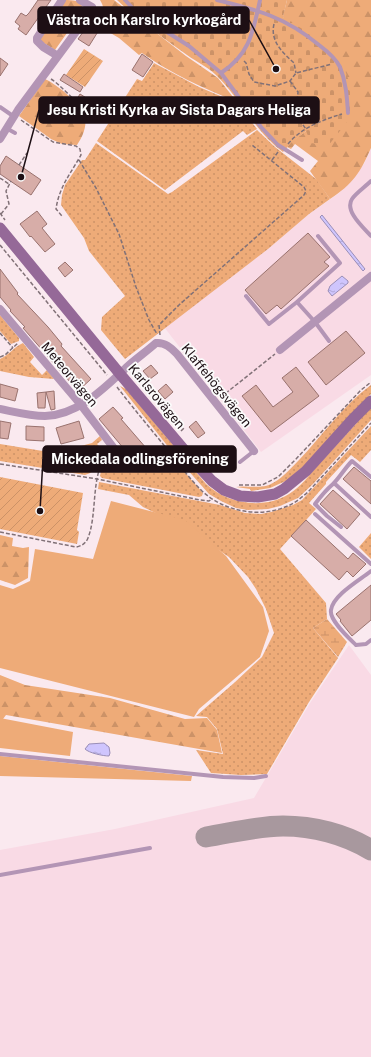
<svg xmlns="http://www.w3.org/2000/svg" width="371" height="1057" font-family="'Public Sans',sans-serif">
  <style>
    .built { fill: #f9dae5 }
    .grass { fill: url(#grass-dots) }
    .forest { fill: url(#forest-firs) }
    .wetland { fill: url(#wetland-marsh) }
    .cemetery { fill: url(#cemetery-stones) }
    .garden { fill: url(#garden-furrows) }
    .pitch { fill: #eeab78 }
    .water { fill: url(#water-ripples); stroke: #9a8eb7 }
    .lines { fill: none; stroke-linecap: round; stroke-linejoin: round }
    .taxiway { stroke: #a8989e; stroke-width: 21 }
    .building { fill: #d7ada8; stroke: #99726e }
    .path { stroke: #817177; stroke-width: 1.5; stroke-dasharray: 4 2; stroke-linecap: butt }
    .lane { stroke: #b395b5; stroke-width: 4 }
    .street { stroke: #b395b5; stroke-width: 8 }
    .secondary { stroke: #956998; stroke-width: 11 }
    .labels { text-anchor: middle; stroke-width: 3.5; stroke-linejoin: round; paint-order: stroke }
    .street-label { font-size: 13px; fill: #1d0f14; stroke: #fbfbfb }
    .leader { fill: none; stroke: #1d0f14; stroke-width: 1.5 }
    .callout-dot { fill: #1d0f14; stroke: #fbfbfb; stroke-width: 1.5 }
    .callout { fill: #1d0f14; stroke: #1d0f14; stroke-width: 1.5 }
    .callout-label { font-size: 14px; text-anchor: middle; font-weight: bold; fill: #fff }
  </style>
  <defs>
    <pattern id="grass-dots" width="8" height="8" patternUnits="userSpaceOnUse"><rect width="8" height="8" fill="#eeab78"/><path d="M2 2h.1M6 6h.1" fill="none" stroke="#cc9267" stroke-width="1.8" stroke-linecap="round"/></pattern>
    <pattern id="forest-firs" width="22" height="20" patternUnits="userSpaceOnUse"><rect width="22" height="20" fill="#eeab78"/><path d="M5 1l3.5 6h-7zM16 11l3.5 6h-7z" fill="#cc9267"/></pattern>
    <pattern id="wetland-marsh" width="20" height="14" patternUnits="userSpaceOnUse"><rect width="20" height="14" fill="#eeab78"/><path d="M1 5h8M5 5V1M11 12h8M15 12V8" fill="none" stroke="#cc9267"/></pattern>
    <pattern id="cemetery-stones" width="16" height="16" patternUnits="userSpaceOnUse"><rect width="16" height="16" fill="#eeab78"/><path d="M2 7V4a2 2 0 0 1 4 0v3zM10 15v-3a2 2 0 0 1 4 0v3z" fill="#cc9267"/></pattern>
    <pattern id="garden-furrows" width="10" height="10" patternUnits="userSpaceOnUse"><rect width="10" height="10" fill="#eeab78"/><path d="M-1 1l2-2M0 10L10 0M9 11l2-2" fill="none" stroke="#cc9267"/></pattern>
    <pattern id="water-ripples" width="26" height="14" patternUnits="userSpaceOnUse"><rect width="26" height="14" fill="#cfc5fd"/><path d="M2 4q2-2 4 0t4 0M15 11q2-2 4 0t4 0" fill="none" stroke="#b1a8d8"/></pattern>
  </defs>
  <rect width="100%" height="100%" fill="#fae9ef"/>
  <path class="built" d="M 371,148 L 371,375 L 261,452 L 164,327 L 268,249 L 309,214 L 339,193 L 364,164 Z
    M 349,645 L 371,675 L 371,1057 L 0,1057 L 0,850 L 115,829 L 254,798 L 310,703 Z"/>
  <path class="grass" d="M 154,63 L 199,87 L 237,103 L 257,129 L 247,135 L 243,131 L 165,190 L 97,141 L 137,79 L 142,81 Z
    M 257,130 L 275,147 L 311,175 L 317,180 L 330,199 L 309,214 L 268,249 L 125,359 L 101,330 L 102,317 L 125,296 L 89,251 L 84,238 L 61,205 L 62,195 L 65,185 L 82,160 L 85,160 L 96,143 L 168,194 L 172,192 Z
    M 0,315 L 19,338 L 19,341 L 11,344 L 0,331 Z
    M 23,343 L 34,357 L 30,362 L 42,375 L 47,370 L 54,379 L 29,377 L 0,371 L 0,359 C 9,355 15,346 23,343 Z
    M 371,385 L 371,394 L 305,465 L 288,480 L 270,488 L 251,491 L 250,489 L 236,487 C 245,485 257,489 269,485 C 281,480 290,469 299,460 C 323,435 343,405 371,385 Z
    M 120,386 L 126,389 L 206,484 C 228,504 263,510 289,494 C 301,487 310,474 319,464 C 337,445 353,426 371,408 L 371,420 L 313,484 L 298,498 L 280,506 L 268,509 L 248,510 L 236,508 L 221,501 L 209,494 L 177,458 Z
    M 371,426 L 371,450 L 360,462 L 351,455 L 326,482 L 326,484 L 309,503 L 316,509 L 280,549 L 326,603 L 327,619 L 313,628 L 338,658 L 309,702 L 267,774 L 241,775 L 211,773 L 196,750 L 223,754 L 217,729 L 207,717 L 196,716 L 234,683 L 262,657 L 274,633 L 266,609 L 256,589 L 248,577 L 229,557 L 211,545 L 162,516 L 143,507 L 129,495 L 98,489 L 99,482 L 220,505 L 245,513 L 261,514 L 271,512 L 293,505 L 302,500 Z
    M 100,436 L 102,440 L 97,444 L 104,451 C 100,462 97,472 85,475 L 0,461 L 0,444 L 55,453 L 92,443 Z
    M 167,452 L 203,493 L 202,496 L 199,497 L 102,478 L 100,476 L 101,471 L 109,457 L 117,466 L 129,457 L 141,470 Z
    M 371,533 L 371,559 L 359,547 Z"/>
  <path class="forest" d="M 65,0 C 73,0 80,0 83,8 L 79,16 L 55,50 L 39,40 Z
    M 100,0 L 114,0 L 186,56 L 218,78 L 237,102 C 204,88 171,74 142,53 L 139,55 L 119,38 L 107,31 L 111,25 L 99,18 C 105,11 104,7 100,0 Z
    M 287,0 L 371,0 L 371,148 C 360,173 353,184 330,199 L 310,171 L 318,161 L 295,144 L 291,149 L 287,147 L 290,143 L 306,131 L 283,16 Z
    M 45,79 C 58,85 81,104 85,118 C 87,127 82,138 77,145 L 62,144 L 51,139 L 19,116 Z
    M 0,535 L 13,538 L 12,546 L 23,548 L 29,547 L 28,578 L 15,585 L 0,580 Z
    M 0,675 L 25,685 L 110,698 L 185,719 L 207,718 L 217,730 L 222,753 L 6,715 L 0,723 Z"/>
  <path class="wetland" d="M 327,619 L 347,642 L 338,657 L 313,628 Z"/>
  <path class="cemetery" d="M 117,0 L 287,0 L 283,17 L 317,38 L 342,62 L 354,95 L 354,113 L 328,146 L 311,143 L 306,131 L 291,143 L 283,152 C 256,132 242,102 219,78 C 211,69 197,62 187,55 C 163,38 138,20 117,0 Z"/>
  <path class="garden" d="M 84,49 L 103,61 L 85,87 L 66,75 Z
    M 0,477 L 83,493 L 77,530 L 79,532 L 77,544 L 0,529 Z"/>
  <path class="pitch" d="M 111,501 L 185,520 L 226,556 L 263,607 L 269,631 L 260,657 L 199,709 L 194,717 L 0,668 L 0,585 L 13,589 L 30,581 L 35,549 L 93,559 Z
    M 0,718 L 73,732 L 70,756 L 0,748 Z
    M 0,756 L 192,776 L 191,781 L 0,776 Z"/>
  <path class="water" d="M 322,215 L 365,269 L 363,271 L 320,217 Z
    M 342,276 L 348,281 L 348,283 L 332,296 L 328,291 L 330,286 Z
    M 104,743 L 109,747 L 110,753 L 109,756 C 103,756 89,753 85,749 L 89,744 Z"/>
  <g class="lines">
    <path class="taxiway" d="M 206,837 C 231,833 257,826 283,826 C 313,826 345,834 371,850"/>
  </g>
  <path class="building" d="M 38,0 L 51,0 L 26,35 L 18,29 L 20,26 L 15,22 L 21,13 L 26,16 L 29,13 Z
    M 89,24 L 99,30 L 89,46 L 78,39 Z
    M 142,54 L 153,62 L 143,77 L 132,70 Z
    M 0,58 L 8,64 L 0,76 Z
    M 64,74 L 83,87 L 80,92 L 60,80 Z
    M 80,94 L 88,99 L 84,104 L 77,99 Z
    M 6,156 L 41,180 L 31,195 L 0,174 L 0,166 Z
    M 37,211 L 47,224 L 42,228 L 55,244 L 45,252 L 31,236 L 30,237 L 20,224 Z
    M 308,233 L 330,257 L 324,262 L 329,266 L 281,309 L 277,305 L 266,314 L 245,290 Z
    M 65,262 L 73,270 L 65,277 L 58,268 Z
    M 0,269 L 18,293 L 17,294 L 48,327 L 62,344 L 61,346 L 91,379 L 78,391 L 23,328 L 25,327 L 10,311 L 11,310 L 0,297 Z
    M 346,331 L 365,353 L 326,385 L 308,362 Z
    M 151,365 L 158,373 L 150,379 L 143,371 Z
    M 296,367 L 319,396 L 271,432 L 242,396 L 256,385 L 273,407 L 293,392 L 282,378 Z
    M 0,384 L 18,389 L 15,401 L 0,397 Z
    M 166,384 L 173,392 L 165,399 L 158,391 Z
    M 54,391 L 55,409 L 51,410 L 46,392 Z
    M 46,392 L 45,408 L 38,408 L 37,393 Z
    M 113,407 L 123,418 L 121,419 L 153,456 L 140,468 L 99,419 Z
    M 0,421 L 11,423 L 8,439 L 0,438 Z
    M 79,421 L 84,438 L 61,444 L 56,428 Z
    M 196,421 L 205,433 L 198,438 L 189,427 Z
    M 26,426 L 44,427 L 44,441 L 26,440 Z
    M 354,467 L 371,481 L 371,504 L 343,479 Z
    M 333,490 L 360,514 L 347,529 L 320,504 Z
    M 306,520 L 348,559 L 353,553 L 366,564 L 353,577 L 347,571 L 339,580 L 291,536 Z
    M 371,585 L 371,620 L 352,636 L 340,621 L 341,620 L 336,614 Z"/>
  <g class="lines">
    <path class="path" d="M 274,24 C 270,41 282,52 294,63 L 296,73
      M 244,61 L 246,63 L 249,74 L 254,82 L 275,86 L 290,81 L 296,73 L 332,64
      M 51,79 C 65,88 78,108 92,109
      M 290,81 L 298,92 C 296,110 295,115 306,129
      M 21,120 L 53,142 L 76,146 L 80,149 L 81,155 C 71,173 59,187 56,209 L 62,216
      M 288,144 C 301,128 322,120 342,114
      M 79,160 L 96,188 L 119,234 L 136,287 L 149,320 L 157,334
      M 272,160 L 278,152
      M 19,165 L 27,153
      M 0,178 L 9,184
      M 0,213 L 5,220
      M 1,214 L 9,204 L 6,191 L 11,181
      M 0,245 L 107,375
      M 0,333 L 13,348
      M 160,335 L 159,325 L 179,305 L 304,195 L 306,191 L 304,187 L 252,145
      M 0,357 L 5,355 L 18,343
      M 117,387 C 133,408 150,428 167,449 C 178,463 189,478 202,491 C 223,511 258,518 285,507 C 294,504 301,498 308,492 L 371,423
      M 221,397 L 275,354
      M 181,431 L 185,427
      M 0,464 L 97,479 L 200,500 L 209,501 L 212,499
      M 239,485 L 262,485 L 278,477 L 296,459 L 361,390 L 371,382
      M 0,532 L 76,547 C 82,546 86,543 88,538 C 98,512 90,474 108,453"/>
    <path class="lane" d="M 125,0 L 137,13 L 189,46 L 221,73 L 261,127 L 278,145 L 302,160
      M 217,0 C 258,10 285,17 319,45 C 327,51 336,59 340,67 C 346,82 347,97 348,113
      M 221,73 C 250,54 253,32 260,0
      M 0,107 L 13,116
      M 6,128 L 15,133
      M 371,181 C 365,187 356,193 352,199 C 344,211 364,228 371,236
      M 246,296 L 269,324 L 297,302 L 315,322 L 329,341
      M 297,302 L 340,263 L 318,236
      M 240,462 L 254,451
      M 334,483 L 371,517
      M 315,514 L 371,564
      M 341,527 L 327,516 L 315,504 C 321,496 326,490 333,484 C 340,477 345,468 352,461 L 371,477
      M 371,571 C 360,580 333,595 331,610 C 329,620 349,638 356,645 L 366,644 L 371,640
      M 0,754 L 223,777 L 254,778 L 266,776
      M 0,875 L 150,848"/>
    <path class="street" d="M 58,56 L 43,47 L 37,41 L 37,38 L 62,0
      M 0,139 L 18,110 L 81,25 L 92,7 L 80,0
      M 0,309 L 81,405 L 119,455
      M 280,350 L 371,276
      M 0,409 C 15,412 30,416 45,416 C 79,415 105,387 128,366 C 137,358 147,351 156,343 C 165,342 171,348 177,354 L 254,451"/>
    <path class="secondary" d="M 0,228 L 120,374 L 197,465 L 212,481 L 224,490 L 240,496 L 258,497 L 275,494 L 284,489 L 306,471 L 352,420 L 371,401"/>
  </g>
  <g class="labels">
    <g class="street-label">
      <text transform="translate(70 374) rotate(50)" y="5">Meteorvägen</text>
      <text transform="translate(217 385) rotate(51)" y="5">Klaffehögsvägen</text>
      <text transform="translate(157 396) rotate(50)" y="5">Karlsrovägen</text>
    </g>
  </g>
  <path class="leader" d="M276 69L249 20M21 177L39 110M40 511L43 459"/>
  <g class="callout-dot">
    <circle cx="276" cy="69" r="4"/>
    <circle cx="21" cy="177" r="4"/>
    <circle cx="40" cy="511" r="4"/>
  </g>
  <g class="callout">
    <rect x="38" y="7" width="211" height="26" rx="4"/>
    <rect x="39" y="97" width="280" height="26" rx="4"/>
    <rect x="43" y="446" width="193" height="26" rx="4"/>
  </g>
  <g class="callout-label">
    <text x="144" y="25">Västra och Karslro kyrkogård</text>
    <text x="179" y="115">Jesu Kristi Kyrka av Sista Dagars Heliga</text>
    <text x="140" y="464">Mickedala odlingsförening</text>
  </g>
</svg>
